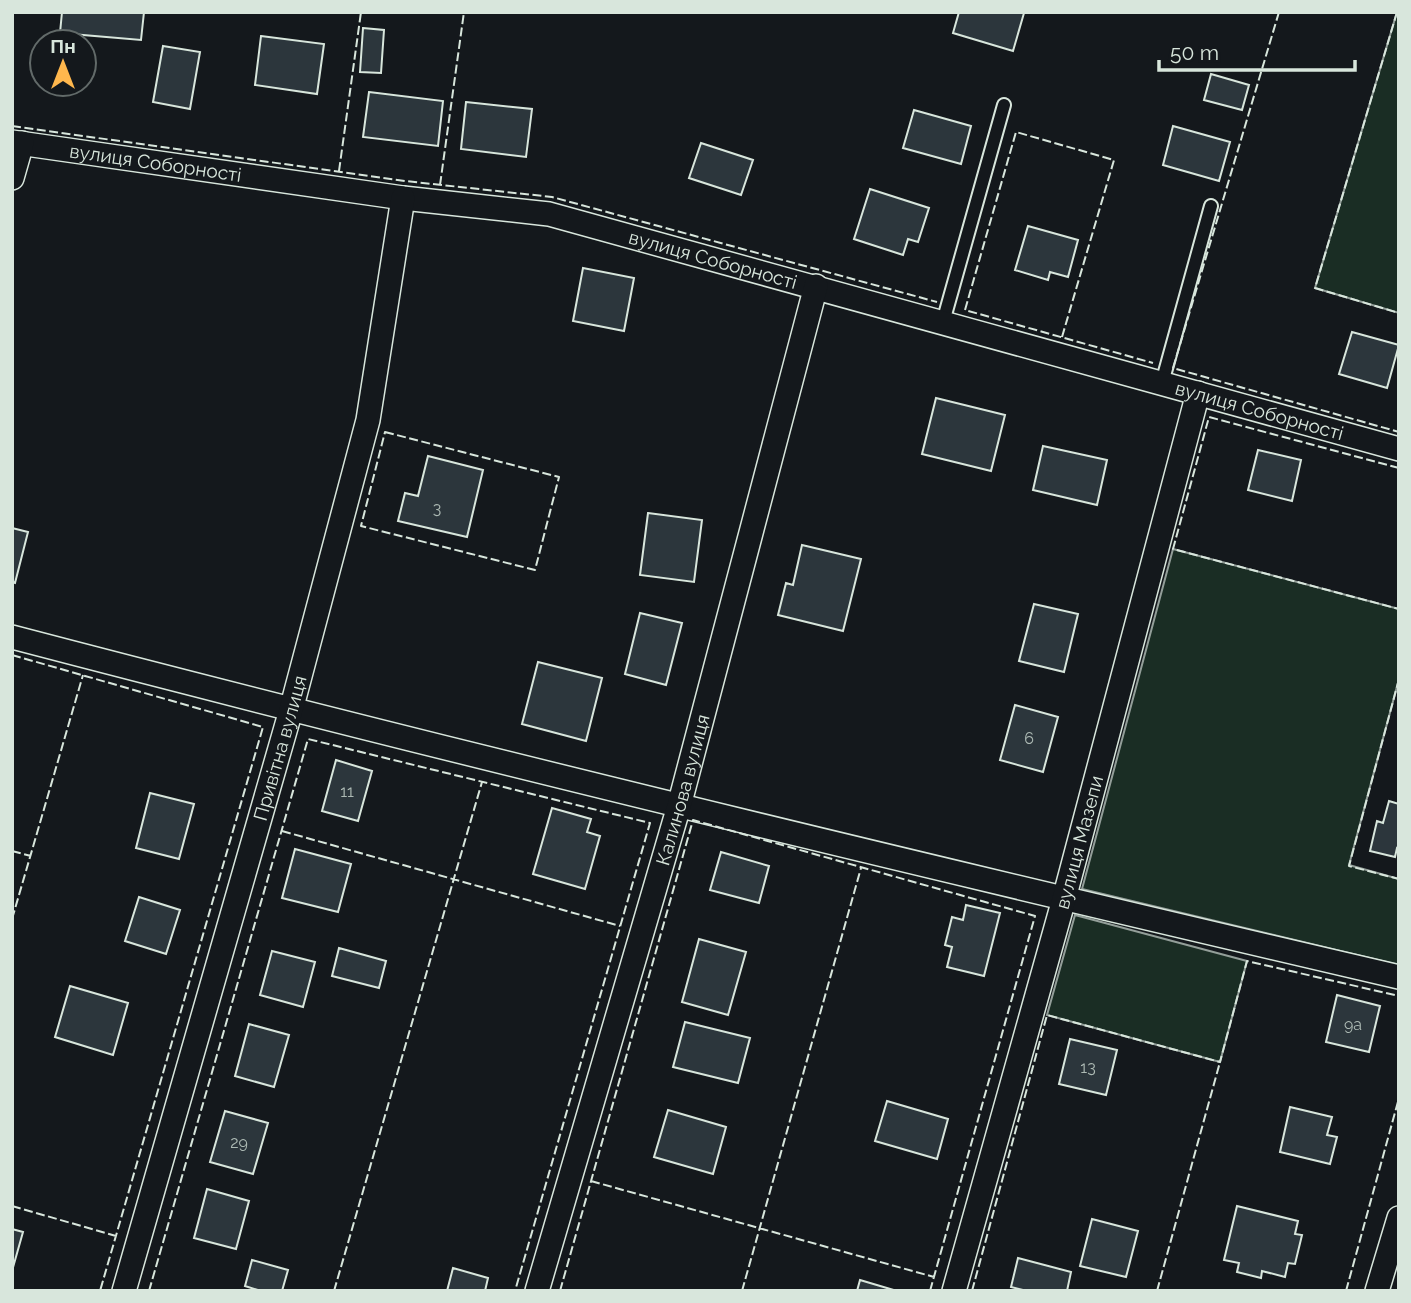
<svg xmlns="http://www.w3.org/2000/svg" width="1411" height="1303" font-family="Raleway,sans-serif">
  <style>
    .green { fill: #1a2d24; stroke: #939e99; stroke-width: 2 }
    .building { fill: #2c363c; stroke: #d8e6dc; stroke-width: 2 }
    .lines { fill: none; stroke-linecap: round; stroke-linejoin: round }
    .service-casing { stroke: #d8e6dc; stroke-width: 16 }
    .minor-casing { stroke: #d8e6dc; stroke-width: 26 }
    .service { stroke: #14181c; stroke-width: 12 }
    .minor { stroke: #14181c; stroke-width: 23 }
    .fence { stroke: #d8e6dc; stroke-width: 2; stroke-dasharray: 9 3.5; stroke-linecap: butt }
    .labels { text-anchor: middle; stroke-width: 5; stroke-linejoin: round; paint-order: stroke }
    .number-label { font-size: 16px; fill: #adbab4 }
    .street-label { font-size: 19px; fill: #d8e6dc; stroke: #14181c }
  </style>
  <rect width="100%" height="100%" fill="#14181c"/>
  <path class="green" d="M 1397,12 L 1399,12 L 1399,313 L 1315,288 Z
    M 1173,549 L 1399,609 L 1399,679 L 1349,865 L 1399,879 L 1399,965 L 1082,889 Z
    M 1075,915 L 1247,961 L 1220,1062 L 1047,1015 Z"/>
  <path class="building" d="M 62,12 L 144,12 L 141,40 L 60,33 Z
    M 959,12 L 1024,13 L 1013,51 L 953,33 Z
    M 363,28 L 384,30 L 381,73 L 360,72 Z
    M 261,36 L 324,44 L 317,94 L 255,85 Z
    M 163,46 L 200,52 L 190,109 L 153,102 Z
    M 1211,74 L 1249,85 L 1242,110 L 1204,100 Z
    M 369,92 L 443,101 L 438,146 L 363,137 Z
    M 466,102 L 532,109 L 526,157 L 461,149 Z
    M 914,110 L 971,126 L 961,164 L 903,148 Z
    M 1173,126 L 1230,142 L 1219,181 L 1163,165 Z
    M 701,143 L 753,160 L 741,195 L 689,178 Z
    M 870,189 L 929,208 L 918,242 L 908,239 L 903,255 L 854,239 Z
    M 1028,226 L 1078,240 L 1068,277 L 1050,272 L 1048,280 L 1015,270 Z
    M 583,268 L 634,278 L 624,331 L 573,321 Z
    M 1352,332 L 1399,345 L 1387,388 L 1339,374 Z
    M 936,398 L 1005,415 L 991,471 L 922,454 Z
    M 1043,446 L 1107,460 L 1097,505 L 1033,490 Z
    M 1258,450 L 1301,460 L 1292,501 L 1248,490 Z
    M 428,456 L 483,470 L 467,537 L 398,521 L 405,493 L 418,496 Z
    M 648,513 L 702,520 L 694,582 L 640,575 Z
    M 12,528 L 28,532 L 15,583 L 12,582 Z
    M 802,545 L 861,559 L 843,631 L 778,615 L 786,583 L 793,585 Z
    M 1034,604 L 1078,614 L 1064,672 L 1019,661 Z
    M 640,613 L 682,623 L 666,685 L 625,674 Z
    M 538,662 L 602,678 L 586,741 L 522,724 Z
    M 1015,705 L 1058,717 L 1043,772 L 1000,760 Z
    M 336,760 L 372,771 L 358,821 L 322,811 Z
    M 150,793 L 194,804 L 179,859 L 136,848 Z
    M 1389,801 L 1399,804 L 1399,849 L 1397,848 L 1395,857 L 1370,851 L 1377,821 L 1383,823 Z
    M 552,808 L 591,819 L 587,832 L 600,836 L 585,889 L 533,874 Z
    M 295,849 L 351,864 L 338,912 L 282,898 Z
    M 721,852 L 769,866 L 759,903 L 710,890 Z
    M 139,897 L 180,910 L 166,954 L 125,941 Z
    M 966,905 L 1000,913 L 984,976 L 947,967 L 952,947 L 945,945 L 952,917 L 963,920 Z
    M 699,939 L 746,952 L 728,1015 L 682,1002 Z
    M 339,948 L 386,961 L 379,988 L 332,976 Z
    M 272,951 L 315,962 L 303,1007 L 260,995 Z
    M 70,986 L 128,1003 L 113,1055 L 55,1037 Z
    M 1337,995 L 1380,1006 L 1369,1052 L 1326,1042 Z
    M 685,1022 L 750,1038 L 738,1083 L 673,1067 Z
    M 249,1024 L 289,1035 L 274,1087 L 235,1076 Z
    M 1070,1039 L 1117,1050 L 1106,1095 L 1059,1084 Z
    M 887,1101 L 948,1119 L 937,1159 L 875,1141 Z
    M 1290,1107 L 1332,1117 L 1327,1135 L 1337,1137 L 1330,1164 L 1280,1152 Z
    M 668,1110 L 726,1127 L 713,1174 L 654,1157 Z
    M 225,1111 L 268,1123 L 253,1174 L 210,1162 Z
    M 207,1189 L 249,1201 L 236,1249 L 194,1238 Z
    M 1237,1206 L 1298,1221 L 1295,1234 L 1302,1235 L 1295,1264 L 1288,1263 L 1285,1277 L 1262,1271 L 1261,1278 L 1237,1272 L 1239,1263 L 1224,1260 Z
    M 1092,1219 L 1138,1231 L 1126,1277 L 1080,1266 Z
    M 12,1229 L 23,1232 L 12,1271 Z
    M 1018,1258 L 1071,1272 L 1067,1291 L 1027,1291 L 1011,1287 Z
    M 252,1260 L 288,1270 L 282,1291 L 261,1291 L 245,1286 Z
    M 453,1268 L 488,1278 L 485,1291 L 447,1291 Z
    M 860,1280 L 897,1291 L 857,1291 Z"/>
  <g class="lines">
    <g class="service-casing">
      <path id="service" d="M 943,322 L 1004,105
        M 1162,383 L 1211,206"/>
    </g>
    <g class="minor-casing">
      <g id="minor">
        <path id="s1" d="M 12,142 L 403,198 L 549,214 L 1399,449"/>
        <path d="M 12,178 L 22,143"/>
        <path d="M 12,637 C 473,758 935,869 1399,977"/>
        <path id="s2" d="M 124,1291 L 291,710 L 368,420 L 403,198"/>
        <path id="s3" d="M 537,1291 L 679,806 L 816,286"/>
        <path id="s4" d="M 954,1291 L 1064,899 L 1198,393"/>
        <path d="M 1377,1291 L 1399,1218"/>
      </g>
    </g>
    <use href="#service" class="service"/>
    <use href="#minor" class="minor"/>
    <path class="fence" d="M 1279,12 L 1173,368 L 1399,432
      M 1397,12 L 1315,288 L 1399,313
      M 12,126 L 405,181 L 552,197 L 937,302
      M 339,171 L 361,12
      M 440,185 L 464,12
      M 1062,337 L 1114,160 L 1016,132 L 965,310 L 1153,363
      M 385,432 L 559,477 L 535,570 L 361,526 Z
      M 1399,468 L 1209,417 L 1173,549 L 1399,609
      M 12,655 L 263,727 L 100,1291
      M 1399,679 L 1349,866 L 1399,879
      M 282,831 L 620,926
      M 12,851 L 31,856
      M 12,919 L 83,675
      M 591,1181 L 934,1277
      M 12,1206 L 116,1236
      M 149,1291 L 308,739 L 650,823 L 515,1291
      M 334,1291 L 482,782
      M 560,1291 L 693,820 L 1035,916 L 930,1291
      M 742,1291 L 861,868
      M 972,1291 L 1047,1015 L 1220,1062 L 1247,961 L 1399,996
      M 1157,1291 L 1220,1062
      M 1346,1291 L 1399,1098"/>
  </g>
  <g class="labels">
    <g class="number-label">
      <text x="437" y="514">3</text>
      <text x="1029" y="744">6</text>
      <text x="347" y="797">11</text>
      <text x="1353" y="1030">9а</text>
      <text x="1088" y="1073">13</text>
      <text x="239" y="1148">29</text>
    </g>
    <g class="street-label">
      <text dy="7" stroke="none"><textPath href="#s1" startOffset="145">вулиця Соборності</textPath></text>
      <text dy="7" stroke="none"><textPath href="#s1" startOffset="712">вулиця Соборності</textPath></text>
      <text dy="7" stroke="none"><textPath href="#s1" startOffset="1279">вулиця Соборності</textPath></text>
      <text dy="7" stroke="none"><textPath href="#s2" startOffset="565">Привітна вулиця</textPath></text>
      <text dy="7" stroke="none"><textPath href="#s3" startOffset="522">Калинова вулиця</textPath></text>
      <text dy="7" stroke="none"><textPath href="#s4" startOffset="466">вулиця Мазепи</textPath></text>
    </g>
  </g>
  <rect width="1411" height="1303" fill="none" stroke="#d8e6dc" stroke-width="28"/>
  <g transform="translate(63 63)"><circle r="33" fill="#14181c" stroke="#626a69" stroke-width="2"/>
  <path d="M0-5L12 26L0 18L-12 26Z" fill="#ffb74d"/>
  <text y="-10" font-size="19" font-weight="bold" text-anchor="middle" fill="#d8e6dc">Пн</text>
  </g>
  <path d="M1159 60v10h196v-10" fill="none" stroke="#d8e6dc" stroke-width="3.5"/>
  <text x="1170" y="60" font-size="21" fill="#d8e6dc" stroke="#14181c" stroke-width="5" paint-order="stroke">50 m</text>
</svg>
